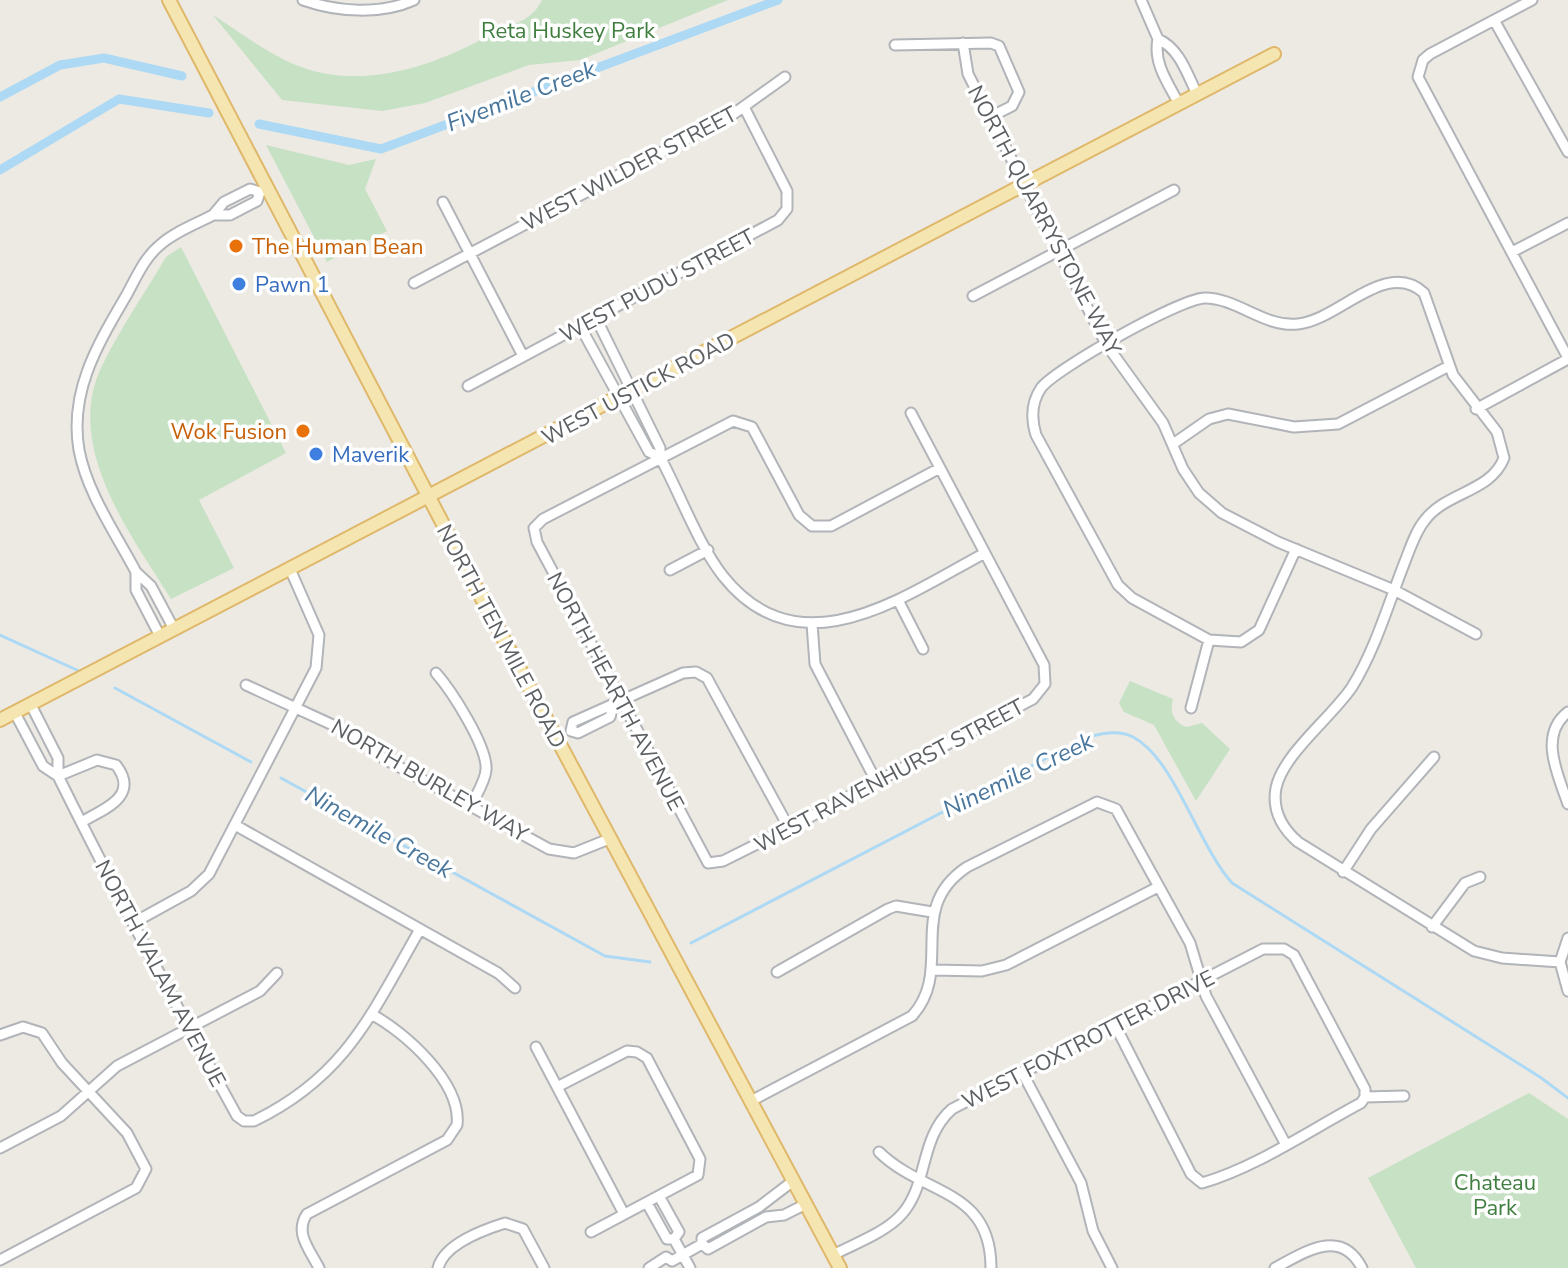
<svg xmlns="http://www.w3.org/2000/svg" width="1568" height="1268" font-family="'Nunito Sans',sans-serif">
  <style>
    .green { fill: #c6e1c4 }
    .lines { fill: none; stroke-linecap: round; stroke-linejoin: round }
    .stream { stroke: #add9f4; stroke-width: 3 }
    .canal { stroke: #add9f4; stroke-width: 9 }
    .minor-casing { stroke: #b1b4b8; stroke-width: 13 }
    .major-casing { stroke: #dfb86b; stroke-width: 16 }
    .minor { stroke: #fff; stroke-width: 9 }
    .major { stroke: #f5e6b1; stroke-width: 12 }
    .food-dot { fill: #e8710a; stroke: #fff; stroke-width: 3 }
    .shop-dot { fill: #3f7fe0; stroke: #fff; stroke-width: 3 }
    .labels { text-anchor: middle; stroke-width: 7; stroke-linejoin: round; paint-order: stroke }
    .park-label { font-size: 22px; fill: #407e40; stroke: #fff }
    .street-label { font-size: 22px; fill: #5c6063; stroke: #fff }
    .food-label { font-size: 22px; fill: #c56008; stroke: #fff; text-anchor: start }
    .shop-label { font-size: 22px; fill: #366cbe; stroke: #fff; text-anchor: start }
    .water-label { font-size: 24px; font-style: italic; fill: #49769c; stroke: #fff }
  </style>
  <rect width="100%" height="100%" fill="#edeae4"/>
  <path class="green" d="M 542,0 L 728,0 L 580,60 L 529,65 L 425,103 L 382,111 L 282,100 L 213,15 C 241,33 272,57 304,68 C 365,89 434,66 488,36 C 509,25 532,22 542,0 Z
    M 266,145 L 349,165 L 376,159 L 365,189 L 387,231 L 327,262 Z
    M 181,247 L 286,453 L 199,500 L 234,568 L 171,599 C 131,535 64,447 101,368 C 119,330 145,293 166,257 Z
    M 1130,681 L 1173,699 C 1169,712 1174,722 1186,727 L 1202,723 L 1230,749 L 1196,801 L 1154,725 L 1124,712 L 1119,703 Z
    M 1529,1093 L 1568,1119 L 1568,1268 L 1416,1268 L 1368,1178 Z"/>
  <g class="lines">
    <path class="stream" d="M 0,635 L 79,671
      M 115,688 L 251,762
      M 281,778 L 605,956 L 650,962
      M 691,943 L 1085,738 C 1101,734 1117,729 1133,737 C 1174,758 1198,845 1232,883 L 1540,1077 L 1568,1098"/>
    <path class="canal" d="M 0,97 L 60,65 L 104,58 L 182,76
      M 259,124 L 381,149 L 778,0
      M 0,170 L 119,99 L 209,113"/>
    <g class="minor-casing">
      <path id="minor" d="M 303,0 C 337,12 381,15 414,0
        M 1141,0 L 1158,39 C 1180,49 1187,74 1197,94
        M 1532,0 L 1430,54 L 1423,60 L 1418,77 L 1568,358
        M 1494,20 L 1568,152
        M 1158,39 C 1153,63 1168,83 1179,104
        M 963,43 L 968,74 L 1106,344 L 1163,423 L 1183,469 L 1199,493 L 1222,513 L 1278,542 L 1394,590 L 1476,634
        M 895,45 L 991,43 L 999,46 L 1019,92 L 1012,106 L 990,117
        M 250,189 L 260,192 L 257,201 L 230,215 L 213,215 L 224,202 Z
        M 443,202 L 523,356
        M 1512,252 L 1568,223
        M 414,283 L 732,115 L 785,77
        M 973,296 L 1174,190
        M 580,326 L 649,452 L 660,457 L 660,448 L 596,318
        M 468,386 L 778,220 L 787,209 L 787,191 L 744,107
        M 1476,409 L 1568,359
        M 911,413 C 956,497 1000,581 1044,665 L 1045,684 L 1033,699 L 789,828 L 723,861 L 708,863 L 537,542 L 534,528 L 543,519 L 733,421 L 752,427 L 799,515 L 812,526 L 831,526 L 940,468
        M 1173,444 L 1209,419 L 1228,414 L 1294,427 L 1338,424 L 1449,366
        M 660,457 C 680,494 698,544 723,576 C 800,673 904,596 985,553
        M 1296,549 L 1259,630 L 1241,642 L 1209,640 L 1132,598 L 1118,585 L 1036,435 C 1031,419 1031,403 1041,388 C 1055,369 1181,298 1205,298 C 1237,298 1265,328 1298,324 C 1339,320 1386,258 1424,293 L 1453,375 L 1497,432 L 1504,458 C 1491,492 1446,492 1425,520 C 1415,532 1410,549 1404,564 C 1388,605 1375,650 1352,687 C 1332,717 1283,754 1276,788 C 1272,810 1282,828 1298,842 L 1474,951 L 1502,958 L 1560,962
        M 670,570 L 708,550
        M 136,572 C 116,534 87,493 79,450 C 69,391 98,344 126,296 C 136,278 144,258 160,245 C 174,232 196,224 213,215
        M 898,600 L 923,649
        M 812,624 L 815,664 L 876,781
        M 160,636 L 136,590 L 136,572 L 151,586 L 174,629
        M 436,673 C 451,690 488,747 486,770 C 485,782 476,795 471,806
        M 246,685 L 361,738 L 383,758 L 549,849 L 574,853 L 609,839
        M 613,707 L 610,717 L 578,733 L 571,731 L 573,722 L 683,673 L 696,672 L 707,678 L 789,828
        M 1191,708 L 1209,640
        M 1568,712 C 1538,735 1558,775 1568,804
        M 15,713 L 43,766 L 58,776 L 58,758 L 31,705
        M 81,822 C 105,809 140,796 116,765 L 97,760 L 58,776 C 115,891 175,1004 237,1116 L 244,1121 L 254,1121 C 345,1077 371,1015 419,931
        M 235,825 L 498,973 L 515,988
        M 1343,872 L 1371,829 L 1434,757
        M 133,923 L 191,891 L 209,874 L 316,668 L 319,635 L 290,569
        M 1432,927 L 1465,883 L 1480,877
        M 1568,938 L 1560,962 L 1568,991
        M 932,970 L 982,971 L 1006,965 L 1158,887
        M 777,972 L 888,909 L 896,906 L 932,912
        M 1114,1023 L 1191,1174 L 1202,1183 C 1257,1167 1310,1130 1361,1103 L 1365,1097 L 1404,1096
        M 0,1035 L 23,1027 L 42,1033 L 62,1063 L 127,1133 L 146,1169 L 136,1188 L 0,1260
        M 536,1047 L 624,1214
        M 1022,1072 L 1081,1183 L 1093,1231 L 1112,1268
        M 557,1087 L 627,1051 L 637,1052 L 647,1058 L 700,1159 L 698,1175 L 591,1232
        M 751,1101 L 912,1016 C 955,969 904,909 967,867 L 1097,802 L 1116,809 L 1190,943 L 1206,996 L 1285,1143
        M 0,1148 L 61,1116 L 117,1066 L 260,991 L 277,973
        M 879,1152 C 924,1196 991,1188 991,1268
        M 659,1196 L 679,1232 L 674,1239
        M 647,1203 L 667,1239 L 674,1239 L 690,1268
        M 702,1244 L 708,1249 L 766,1217 L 784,1215 L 806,1204
        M 833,1255 C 856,1243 885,1233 902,1214 C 929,1183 919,1138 952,1109 L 1263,949 L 1284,949 L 1294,955 L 1365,1089 L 1365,1097
        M 319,1268 C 310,1250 294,1233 307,1214 L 447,1140 L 457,1125 C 462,1083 405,1032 371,1014
        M 438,1268 C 444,1244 483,1230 505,1223 L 523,1229 L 544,1268
        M 649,1268 L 666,1257 L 672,1261 L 702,1244 L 702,1238 L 759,1207 L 793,1181
        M 1275,1268 C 1305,1252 1341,1227 1362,1268"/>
    </g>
    <g class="major-casing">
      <path id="major" d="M 169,0 L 479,593 L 840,1268
        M 0,720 L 1274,54"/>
    </g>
    <use href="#minor" class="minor"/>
    <use href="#major" class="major"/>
  </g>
  <g class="food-dot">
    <circle cx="236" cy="246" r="8"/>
    <circle cx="303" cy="431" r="8"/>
  </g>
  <g class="shop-dot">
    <circle cx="239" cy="284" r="8"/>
    <circle cx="316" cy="454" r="8"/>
  </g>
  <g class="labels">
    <g class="park-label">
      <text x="568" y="38">Reta Huskey Park</text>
      <text x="1495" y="1190">Chateau<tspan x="1495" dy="25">Park</tspan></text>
    </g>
    <g class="street-label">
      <text transform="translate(629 168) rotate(-28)" y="8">WEST WILDER STREET</text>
      <text transform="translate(1045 220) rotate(62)" y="8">NORTH QUARRYSTONE WAY</text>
      <text transform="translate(657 285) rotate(-28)" y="8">WEST PUDU STREET</text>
      <text transform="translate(638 388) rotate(-28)" y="8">WEST USTICK ROAD</text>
      <text transform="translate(502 636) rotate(62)" y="8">NORTH TEN MILE ROAD</text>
      <text transform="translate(616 691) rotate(62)" y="8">NORTH HEARTH AVENUE</text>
      <text transform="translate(889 775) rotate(-28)" y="8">WEST RAVENHURST STREET</text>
      <text transform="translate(430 780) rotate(30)" y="8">NORTH BURLEY WAY</text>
      <text transform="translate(161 973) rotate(62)" y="8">NORTH VALAM AVENUE</text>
      <text transform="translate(1088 1039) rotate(-27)" y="8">WEST FOXTROTTER DRIVE</text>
    </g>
    <g class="food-label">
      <text x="252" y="254">The Human Bean</text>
      <text x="287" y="439" text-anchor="end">Wok Fusion</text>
    </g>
    <g class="shop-label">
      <text x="255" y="292">Pawn 1</text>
      <text x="332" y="462">Maverik</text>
    </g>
    <g class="water-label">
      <text transform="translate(521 96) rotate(-21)" y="8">Fivemile Creek</text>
      <text transform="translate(1018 775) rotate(-26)" y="8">Ninemile Creek</text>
      <text transform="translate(379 832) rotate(29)" y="8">Ninemile Creek</text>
    </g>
  </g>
</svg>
